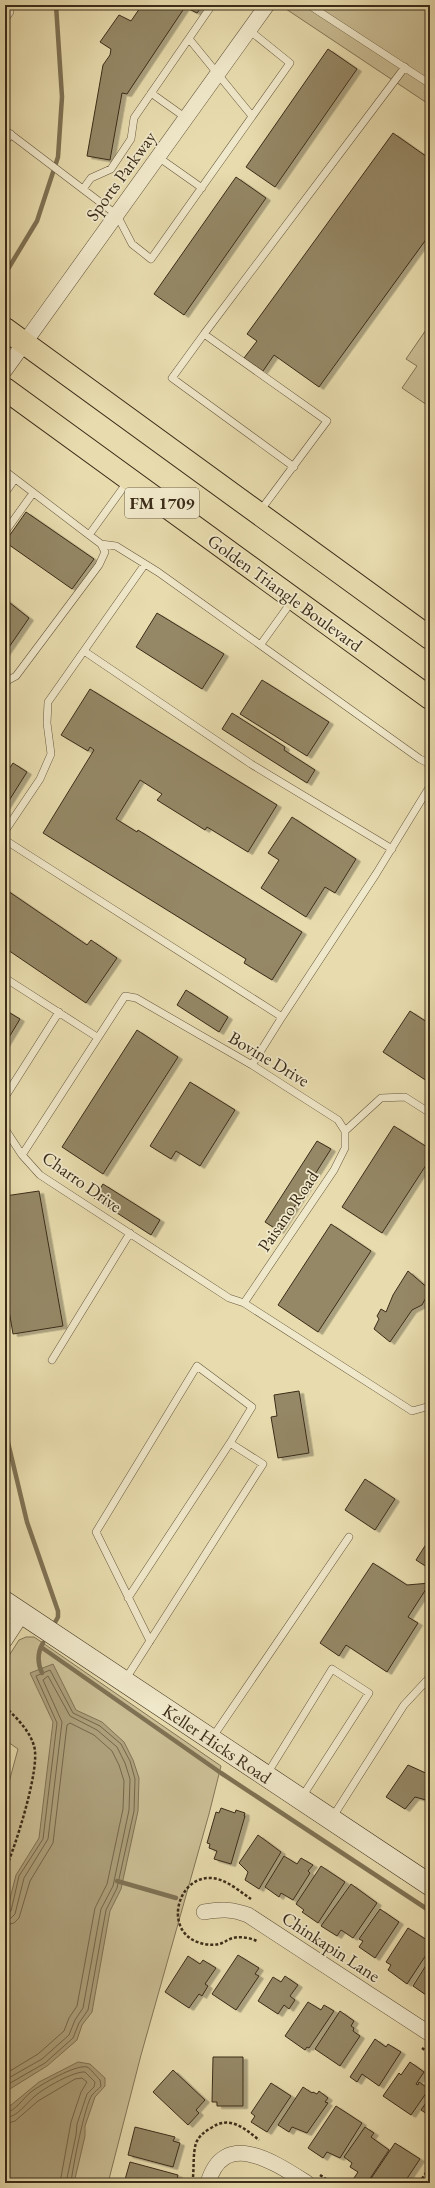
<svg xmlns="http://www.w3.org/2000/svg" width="435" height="2188" font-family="'EB Garamond',serif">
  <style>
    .green { fill: #cbbe95; stroke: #837557 }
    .water { fill: #ada07b; stroke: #7f7254 }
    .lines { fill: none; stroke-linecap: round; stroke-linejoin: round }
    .shore { stroke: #74664a; stroke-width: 1 }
    .stream { stroke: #7f7254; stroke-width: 4.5 }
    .building { fill: #958866; stroke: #3b2c19; filter: url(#shadow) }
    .lane-casing { stroke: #66583e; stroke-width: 8 }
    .street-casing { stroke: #66583e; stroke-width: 16 }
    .secondary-casing { stroke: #3b2c19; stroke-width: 22 }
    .primary-casing { stroke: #3b2c19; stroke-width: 24 }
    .path { stroke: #3b2c19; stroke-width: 2.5; stroke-dasharray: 3 2; stroke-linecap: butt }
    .lane { stroke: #f0e8ca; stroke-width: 7 }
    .street { stroke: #f0e8ca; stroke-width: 15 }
    .secondary { stroke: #f0e8ca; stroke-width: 21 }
    .primary { stroke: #e8dcae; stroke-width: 22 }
    .labels { text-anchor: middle; stroke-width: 3.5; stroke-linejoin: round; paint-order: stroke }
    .shield { fill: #f0e8ca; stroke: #71644e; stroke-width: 1 }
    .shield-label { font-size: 17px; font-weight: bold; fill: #3b2c19 }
    .street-label { font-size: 18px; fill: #3b2c19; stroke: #f0e8ca }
  </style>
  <defs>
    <filter id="shadow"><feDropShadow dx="4.5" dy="2.5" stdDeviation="0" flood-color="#0004"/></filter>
  </defs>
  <rect width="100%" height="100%" fill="#e8dcae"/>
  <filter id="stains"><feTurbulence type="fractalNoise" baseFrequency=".005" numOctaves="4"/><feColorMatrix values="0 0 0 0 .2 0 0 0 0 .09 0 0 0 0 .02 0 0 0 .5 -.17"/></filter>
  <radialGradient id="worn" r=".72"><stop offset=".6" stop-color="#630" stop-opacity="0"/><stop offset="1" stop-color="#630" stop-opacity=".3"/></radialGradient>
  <path class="green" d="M 280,5 L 430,5 L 430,105 Z
    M 430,324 L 430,407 L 402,388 L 417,366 L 406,359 Z
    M 26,1637 L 34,1637 L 40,1641 L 221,1766 L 209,1814 L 141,2055 L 108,2183 L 5,2183 L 5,1797 L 18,1749 L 5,1740 L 5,1662 L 19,1640 Z"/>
  <path class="water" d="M 53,1664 L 76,1710 L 102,1722 L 124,1742 L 133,1760 L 139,1778 L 138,1811 L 121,1889 L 110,1911 L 92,2012 L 82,2025 L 77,2040 L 47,2066 L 5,2092 L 5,1918 L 16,1875 L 39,1838 L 53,1722 L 30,1673 Z
    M 78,2062 L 90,2064 L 105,2078 L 105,2086 L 95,2097 L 85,2126 L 85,2136 L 74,2183 L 5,2183 L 5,2110 L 39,2082 Z"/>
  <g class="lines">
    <path class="shore" d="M 5,1914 L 11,1911 L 19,1876 L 43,1839 L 57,1723 L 36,1676 L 50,1670 L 73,1713 L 100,1726 L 121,1744 L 130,1761 L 135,1779 L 134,1811 L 117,1888 L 106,1910 L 88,2010 L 79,2023 L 73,2038 L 45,2063 L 5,2086
      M 5,1919 L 11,1918 L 15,1914 L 24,1878 L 48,1839 L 62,1722 L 43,1680 L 48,1676 L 70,1716 L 97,1730 L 117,1747 L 125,1763 L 130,1779 L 129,1810 L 113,1886 L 101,1909 L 83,2008 L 75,2020 L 69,2035 L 42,2059 L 5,2080
      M 5,1925 L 14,1923 L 19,1918 L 30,1881 L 53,1843 L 67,1725 L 70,1723 L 94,1735 L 112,1751 L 119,1765 L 124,1781 L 123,1809 L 107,1884 L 95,1908 L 77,2006 L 69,2018 L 64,2031 L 38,2054 L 5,2074
      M 5,2113 C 16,2111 23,2098 31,2092 C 40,2085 76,2064 87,2067 C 91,2069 96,2076 100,2080 L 101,2086 C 98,2090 95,2091 92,2095 C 85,2104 72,2170 71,2183
      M 5,2118 C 18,2117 26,2103 35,2096 C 44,2088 74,2071 85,2072 L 95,2082 L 94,2087 L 87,2094 L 77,2124 L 76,2135 L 66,2183
      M 5,2124 L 15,2121 L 38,2101 L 75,2079 L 82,2078 L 87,2082 L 81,2092 L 71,2122 L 60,2183"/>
    <path class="stream" d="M 5,274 L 37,221 L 58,157 L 62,97 L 56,5
      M 5,1430 L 27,1522 L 58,1611 L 58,1617 L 53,1626
      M 41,1647 L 221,1773 L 430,1911
      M 42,1673 C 37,1662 37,1653 43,1643
      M 117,1881 L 176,1898"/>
  </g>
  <path class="building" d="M 142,5 L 203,5 L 197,13 L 185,7 L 127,94 L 122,93 L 110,160 L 87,156 L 103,65 L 110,55 L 111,49 L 100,42 L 119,15 L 131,21 Z
    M 328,49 L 357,69 L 275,187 L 246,167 Z
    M 393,133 L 430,159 L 430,234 L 319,387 L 274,355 L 263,371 L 244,358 L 257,341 L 247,334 Z
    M 236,177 L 266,198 L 184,315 L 154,294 Z
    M 26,512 L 94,559 L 72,589 L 5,542 Z
    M 5,599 L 29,618 L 5,653 Z
    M 157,613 L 224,654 L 202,689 L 136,647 Z
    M 262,680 L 329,722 L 307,756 L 240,714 Z
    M 90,689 L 277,805 L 248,852 L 207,827 L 205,830 L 157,800 L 162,794 L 140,780 L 116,819 L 137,832 L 138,830 L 302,932 L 272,980 L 244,963 L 246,959 L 43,833 L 94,750 L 90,747 L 88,751 L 61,735 Z
    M 232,713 L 285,747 L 284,750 L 315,770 L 307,783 L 222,729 Z
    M 13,763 L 27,772 L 5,807 L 5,775 Z
    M 292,817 L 356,859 L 335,893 L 325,887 L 306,917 L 261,888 L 279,860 L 268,853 Z
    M 5,889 L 87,945 L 91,940 L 117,958 L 86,1003 L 5,948 Z
    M 186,990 L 228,1017 L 219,1032 L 177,1005 Z
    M 5,1010 L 20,1019 L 5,1044 Z
    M 410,1011 L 430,1024 L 430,1083 L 383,1052 Z
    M 137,1030 L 178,1057 L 103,1174 L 62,1147 Z
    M 190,1082 L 235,1110 L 200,1166 L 176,1151 L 171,1159 L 150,1146 Z
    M 394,1126 L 430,1149 L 430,1159 L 382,1233 L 342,1207 Z
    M 317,1141 L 331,1149 L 279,1231 L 265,1222 Z
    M 103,1184 L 160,1220 L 151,1235 L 94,1198 Z
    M 39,1191 L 63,1326 L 13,1334 L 5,1287 L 5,1196 Z
    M 331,1224 L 371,1251 L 318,1332 L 278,1305 Z
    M 408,1271 L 430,1290 L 422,1305 L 412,1310 L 390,1342 L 374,1329 L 379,1319 L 377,1316 L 381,1309 L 386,1312 L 393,1295 Z
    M 299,1391 L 309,1453 L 278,1458 L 271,1417 L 277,1416 L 274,1395 Z
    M 365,1479 L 395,1499 L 375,1530 L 345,1510 Z
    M 430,1538 L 430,1569 L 416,1560 Z
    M 373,1563 L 407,1585 L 430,1583 L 408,1617 L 418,1623 L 387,1672 L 346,1645 L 339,1656 L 320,1643 Z
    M 429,1701 L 430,1701 L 430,1742 L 427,1742 Z
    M 408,1765 L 430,1775 L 430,1794 L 426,1800 L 415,1797 L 405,1809 L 386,1797 Z
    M 221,1808 L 235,1813 L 236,1810 L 245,1813 L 244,1816 L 245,1816 L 231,1864 L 214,1859 L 217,1851 L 209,1848 L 210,1844 L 207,1843 L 216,1812 L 219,1813 Z
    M 258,1835 L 281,1852 L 259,1889 L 245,1880 L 248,1872 L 239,1863 Z
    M 284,1856 L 297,1864 L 301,1858 L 313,1865 L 308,1871 L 310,1873 L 293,1900 L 281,1893 L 279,1897 L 265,1887 Z
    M 321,1866 L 345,1882 L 318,1923 L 302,1912 L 304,1910 L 296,1904 Z
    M 351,1884 L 377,1903 L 353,1938 L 341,1930 L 337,1936 L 321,1926 Z
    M 380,1909 L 399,1922 L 375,1958 L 359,1947 L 363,1941 L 359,1939 Z
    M 408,1928 L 430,1942 L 430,1949 L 407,1984 L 388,1970 L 391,1965 L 386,1962 Z
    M 238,1955 L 259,1968 L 255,1974 L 259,1976 L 236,2010 L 212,1994 Z
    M 188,1956 L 200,1964 L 203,1960 L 216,1968 L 205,1984 L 208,1986 L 202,1996 L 199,1994 L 189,2008 L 165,1992 Z
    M 430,1959 L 430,1996 L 429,1997 L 413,1986 Z
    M 285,1976 L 298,1985 L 290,1996 L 295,2000 L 289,2009 L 284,2005 L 278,2014 L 258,2001 L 273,1977 L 281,1982 Z
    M 308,2002 L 321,2010 L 324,2005 L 334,2011 L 309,2048 L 307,2047 L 305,2050 L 285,2036 Z
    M 340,2011 L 354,2021 L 351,2026 L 354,2028 L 353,2031 L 360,2036 L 340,2066 L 315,2049 Z
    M 375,2039 L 386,2047 L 388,2044 L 401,2052 L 379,2086 L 362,2074 L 357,2082 L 350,2077 Z
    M 213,2057 L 243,2057 L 243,2106 L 217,2106 L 217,2102 L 212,2102 Z
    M 410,2062 L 424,2072 L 416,2084 L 418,2085 L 419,2082 L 429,2089 L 411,2115 L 383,2096 L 399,2073 L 401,2075 Z
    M 173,2070 L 205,2100 L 196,2110 L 199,2113 L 188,2125 L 153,2092 Z
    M 271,2083 L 291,2096 L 267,2132 L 251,2122 L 255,2116 L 251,2113 Z
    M 303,2087 L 312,2093 L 313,2092 L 317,2094 L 319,2091 L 328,2098 L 325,2102 L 328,2103 L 307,2133 L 292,2127 L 289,2132 L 278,2125 Z
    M 430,2097 L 430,2116 L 421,2110 Z
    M 336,2106 L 362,2123 L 340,2158 L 327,2152 L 323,2158 L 308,2148 Z
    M 135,2127 L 175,2137 L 173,2141 L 180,2143 L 173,2167 L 128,2155 Z
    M 365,2127 L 374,2133 L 371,2137 L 389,2150 L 367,2183 L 360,2183 L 354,2178 L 358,2172 L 350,2167 L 352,2163 L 344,2157 Z
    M 395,2143 L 420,2159 L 404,2183 L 368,2183 Z
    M 130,2162 L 178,2175 L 176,2183 L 124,2183 Z"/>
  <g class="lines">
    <g class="lane-casing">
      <path id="lane" d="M 309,5 L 430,84
        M 5,19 L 10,12 L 9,5
        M 190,40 L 252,116
        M 151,93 L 186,118
        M 5,130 L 117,215 L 132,244 L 151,259 L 290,63 L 249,30
        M 5,142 L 11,134
        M 158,157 L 202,188
        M 83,189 L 91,178 L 111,169 L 131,139 L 134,118 L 212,5
        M 204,334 L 172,378 L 294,467
        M 5,471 L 89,535 L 128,481
        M 5,493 L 15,479
        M 260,511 L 327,421 L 204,334 L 405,67
        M 5,532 L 33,493
        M 101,544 L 116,546 L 158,572 L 420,759 L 430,764
        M 261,644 L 292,601
        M 84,651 L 251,764 L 392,849
        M 5,682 L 16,676 L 99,565 L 105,552 L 101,544 L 89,535
        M 5,831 L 40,779 L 51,754 L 47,723 L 48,702 L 145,564
        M 5,840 L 282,1017 L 376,874 L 430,786
        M 5,978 L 97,1037
        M 252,1065 L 282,1017
        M 5,1097 L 59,1012
        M 5,1129 L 22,1155
        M 345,1131 L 338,1120 L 252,1065 L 136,998 L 125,996 L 22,1155 L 40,1175 L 229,1298 L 244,1303 L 412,1411 L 430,1406
        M 345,1131 L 381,1098 L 405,1097 L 430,1113
        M 244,1303 L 334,1170 L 345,1148 L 345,1131
        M 52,1360 L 130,1233
        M 128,1598 L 230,1443
        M 125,1680 L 263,1464 L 230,1443 L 252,1407 L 197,1366 L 96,1532 L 150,1641
        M 212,1738 L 349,1537
        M 267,1774 L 332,1669 L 369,1693 L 302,1797
        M 332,1818 L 404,1705 L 430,1677"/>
    </g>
    <g class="street-casing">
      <path id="street" d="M 5,370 L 267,5
        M 5,1640 L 22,1614
        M 204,1912 C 221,1909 232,1909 248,1915 L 430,2034
        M 208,2183 C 224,2127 277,2164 307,2183"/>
    </g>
    <g class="secondary-casing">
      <path id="secondary" d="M 5,1602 L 430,1885"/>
    </g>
    <g class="primary-casing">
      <path id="primary" d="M 5,329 L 430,638
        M 5,389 L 430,698"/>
    </g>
    <path class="path" d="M 5,1707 C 16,1717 30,1731 34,1746 C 41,1767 15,1848 5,1870
      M 251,1899 C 239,1891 225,1878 210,1878 C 179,1877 165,1925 193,1940 C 200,1944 211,1946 219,1944 C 224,1943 228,1939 233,1938 C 241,1936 250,1938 257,1941
      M 422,2048 L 430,2054
      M 320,2175 L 332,2183
      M 193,2177 C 194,2166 193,2153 196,2143 C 199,2136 204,2132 211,2128 C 230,2115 244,2128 259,2140
      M 419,2183 L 430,2167"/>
    <use href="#lane" class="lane"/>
    <use href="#street" class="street"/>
    <use href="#secondary" class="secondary"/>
    <use href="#primary" class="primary"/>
  </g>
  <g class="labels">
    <rect class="shield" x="125" y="488" width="74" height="30" rx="3"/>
    <g class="shield-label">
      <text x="162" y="509">FM 1709</text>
    </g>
    <g class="street-label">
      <text transform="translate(121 176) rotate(-54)" y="6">Sports Parkway</text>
      <text transform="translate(285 593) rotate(36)" y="6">Golden Triangle Boulevard</text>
      <text transform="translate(269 1059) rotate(31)" y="6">Bovine Drive</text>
      <text transform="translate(82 1182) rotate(35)" y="6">Charro Drive</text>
      <text transform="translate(288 1211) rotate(-56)" y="6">Paisano Road</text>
      <text transform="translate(217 1744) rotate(34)" y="6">Keller Hicks Road</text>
      <text transform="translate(331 1947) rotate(33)" y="6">Chinkapin Lane</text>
    </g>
  </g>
  <rect width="435" height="2188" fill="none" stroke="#e8dcae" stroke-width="20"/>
  <rect x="6" y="6" width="423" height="2176" fill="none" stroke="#3b2c19" stroke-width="2"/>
  <rect x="10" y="10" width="415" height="2168" fill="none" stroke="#3b2c19"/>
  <rect width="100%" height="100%" filter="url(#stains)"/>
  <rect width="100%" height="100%" fill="url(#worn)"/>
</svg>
